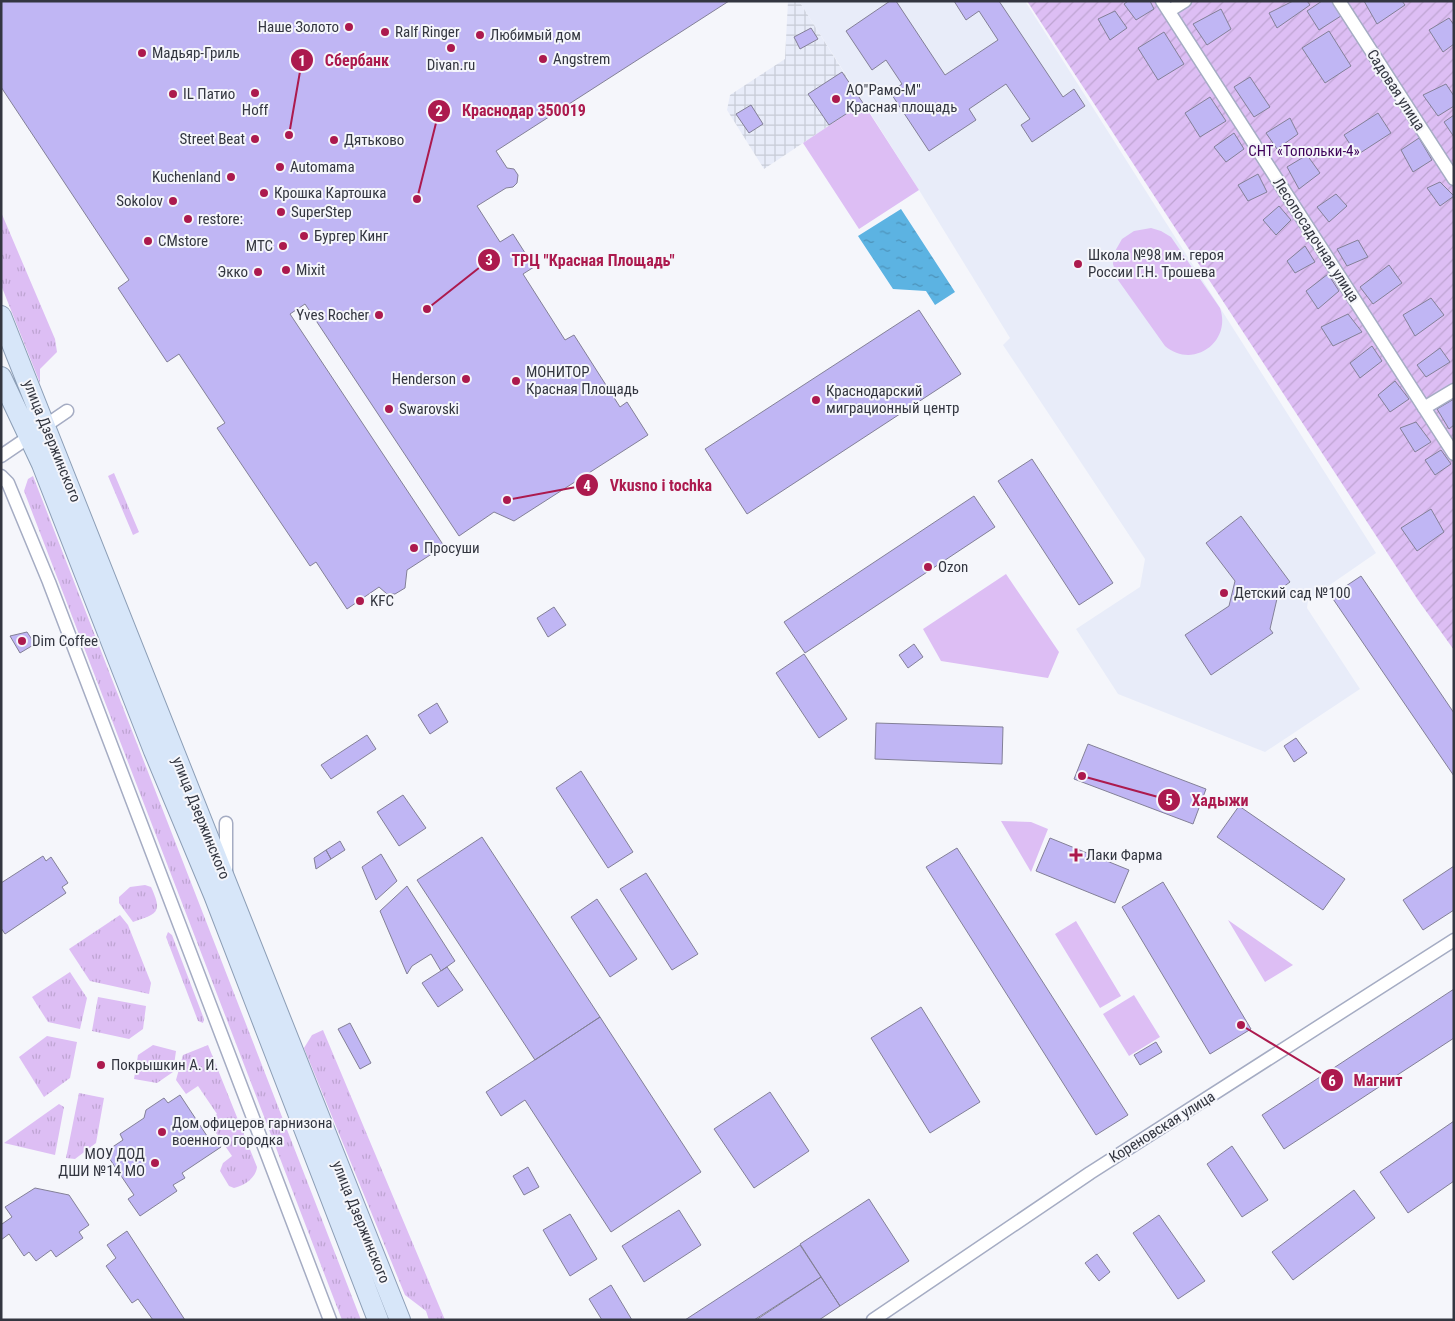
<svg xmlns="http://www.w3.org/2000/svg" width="1455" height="1321" font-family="'Roboto Condensed',sans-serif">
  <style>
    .built { fill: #e8ecf9 }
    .industrial { fill: url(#industrial-grid) }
    .grass { fill: url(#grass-tufts) }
    .park { fill: #ddbef4 }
    .garden { fill: url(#garden-furrows) }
    .water { fill: url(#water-ripples) }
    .building { fill: #c0b6f4; stroke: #838097 }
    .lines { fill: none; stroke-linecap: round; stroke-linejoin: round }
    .street-casing { stroke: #a5acc3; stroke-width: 15 }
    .primary-casing { stroke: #8c9eb6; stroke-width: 22 }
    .street { stroke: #fff; stroke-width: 12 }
    .primary { stroke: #d7e6f9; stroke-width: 20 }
    .poi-dot { fill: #ac1a4e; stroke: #f5f6fb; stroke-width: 2 }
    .labels { text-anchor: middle; stroke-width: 4; stroke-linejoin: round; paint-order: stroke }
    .poi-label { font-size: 15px; fill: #333640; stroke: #f5f6fb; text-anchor: start }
    .street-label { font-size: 15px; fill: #333640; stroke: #f5f6fb }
    .park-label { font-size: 15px; fill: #3e035a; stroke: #f5f6fb }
    .leader { fill: none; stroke: #ac1a4e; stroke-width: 2 }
    .callout-dot { fill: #ac1a4e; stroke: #f5f6fb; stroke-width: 2 }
    .mark-label { font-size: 15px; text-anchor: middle; font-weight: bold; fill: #fff }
    .callout-label { font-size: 16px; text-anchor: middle; font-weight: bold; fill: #ac1a4e; stroke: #f5f6fb; stroke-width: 4; stroke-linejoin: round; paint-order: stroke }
  </style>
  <defs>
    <pattern id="industrial-grid" width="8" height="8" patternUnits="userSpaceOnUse" patternTransform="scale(1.25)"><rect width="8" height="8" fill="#e8ecf9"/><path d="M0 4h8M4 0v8" fill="none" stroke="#c7cbd6"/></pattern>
    <pattern id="grass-tufts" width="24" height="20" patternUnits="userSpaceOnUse" patternTransform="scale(1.25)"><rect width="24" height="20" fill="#ddbef4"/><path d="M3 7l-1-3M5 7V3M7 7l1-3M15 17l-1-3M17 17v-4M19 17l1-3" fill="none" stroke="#bea4d2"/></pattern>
    <pattern id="garden-furrows" width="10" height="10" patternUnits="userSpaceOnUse" patternTransform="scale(1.25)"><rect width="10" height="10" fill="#ddbef4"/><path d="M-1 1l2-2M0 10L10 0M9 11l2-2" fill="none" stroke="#bea4d2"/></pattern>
    <pattern id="water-ripples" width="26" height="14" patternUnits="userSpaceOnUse" patternTransform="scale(1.25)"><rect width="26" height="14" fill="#5cb3e2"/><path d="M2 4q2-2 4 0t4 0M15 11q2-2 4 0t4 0" fill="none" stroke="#4d92b9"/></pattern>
  </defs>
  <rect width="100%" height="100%" fill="#f5f6fb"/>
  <path class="built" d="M 799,1 L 1025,1 L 1376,553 L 1308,600 L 1307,608 L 1360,689 L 1265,752 L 1118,694 L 1076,629 L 1140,587 L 1145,559 L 1003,345 L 1010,338 L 919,190 Z"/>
  <path class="industrial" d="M 788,1 L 799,1 L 863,103 L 764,169 L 727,110 L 730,95 L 785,59 Z"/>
  <path class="grass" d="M 1,212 L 55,339 L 57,352 L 40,369 L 40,383 L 1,285 Z
    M 114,473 L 139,532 L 133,535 L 108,476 Z
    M 33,476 L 361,1320 L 342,1320 L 24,491 L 28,479 Z
    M 145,885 L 151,887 C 163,913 157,914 133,922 L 119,903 L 119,897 L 130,887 Z
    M 120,915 L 128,925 L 151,983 L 149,994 L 90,981 L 69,949 Z
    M 168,932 L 172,935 L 204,1019 L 203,1023 L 198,1021 L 166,937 Z
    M 70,972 L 87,998 L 80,1029 L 48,1022 L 32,997 Z
    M 98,997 L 146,1006 L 143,1029 L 129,1039 L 92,1031 Z
    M 323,1030 L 445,1320 L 429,1320 L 426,1311 L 405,1295 L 304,1048 L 312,1035 Z
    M 47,1036 L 77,1042 L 70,1078 L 44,1097 L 19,1057 Z
    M 153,1045 L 176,1051 L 173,1072 L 157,1083 L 134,1079 L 138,1055 Z
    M 208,1045 L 257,1167 C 256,1178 244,1186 234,1188 L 229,1186 L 220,1171 L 223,1163 L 232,1156 L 208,1121 L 217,1114 L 198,1086 L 186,1094 L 176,1080 L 183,1055 Z
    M 79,1093 L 104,1098 L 96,1143 L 75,1159 L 66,1158 Z
    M 59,1104 L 64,1107 L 55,1155 L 4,1143 Z"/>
  <path class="park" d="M 863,103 L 919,190 L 859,229 L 803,143 Z
    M 1151,228 L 1161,231 L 1171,237 L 1220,308 C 1232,342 1193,370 1165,346 L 1118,280 L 1113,264 L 1114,253 L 1122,239 L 1134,231 Z
    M 1006,574 L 1059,652 L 1048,678 L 941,661 L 923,629 Z
    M 1001,821 L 1031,822 L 1048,829 L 1031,872 Z
    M 1228,920 L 1293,965 L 1265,982 Z
    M 1076,921 L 1121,996 L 1100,1008 L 1055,934 Z
    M 1134,995 L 1160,1037 L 1129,1056 L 1103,1014 Z"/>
  <path class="garden" d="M 1027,1 L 1454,1 L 1454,650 L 1418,600 Z"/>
  <path class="water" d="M 901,209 L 955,292 L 935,305 L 926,291 L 893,289 L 858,236 Z"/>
  <path class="building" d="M 1,1 L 729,1 L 496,151 L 507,168 L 514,169 L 518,175 L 517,183 L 513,187 L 506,188 L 477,206 L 500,242 L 513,234 L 534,267 L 523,274 L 565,340 L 574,335 L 620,407 L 627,402 L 648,435 L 514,521 L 494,512 L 459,536 L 305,304 L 290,314 L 444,546 L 407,570 L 405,588 L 395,594 L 387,594 L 379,587 L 347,609 L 316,562 L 310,566 L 217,428 L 225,423 L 179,354 L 167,362 L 118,288 L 129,280 L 1,87 Z
    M 890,1 L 896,1 L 945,75 L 998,40 L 979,11 L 966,20 L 954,1 L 999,1 L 1063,97 L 1074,89 L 1085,106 L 1032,142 L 1021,125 L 1030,119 L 1006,84 L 969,109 L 976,120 L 929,151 L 890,92 L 902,84 L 886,60 L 872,70 L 846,31 Z
    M 1128,1 L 1150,1 L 1154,9 L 1136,20 L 1124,4 Z
    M 1293,1 L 1307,1 L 1310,5 L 1277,28 L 1269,13 Z
    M 1322,1 L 1336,1 L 1344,14 L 1319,30 L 1307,11 Z
    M 1364,1 L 1402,1 L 1405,5 L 1377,24 Z
    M 1221,9 L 1231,29 L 1207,45 L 1193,24 Z
    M 1115,11 L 1127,28 L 1110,40 L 1098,19 Z
    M 1449,18 L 1454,25 L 1454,44 L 1443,52 L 1429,30 Z
    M 811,28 L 818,39 L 800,49 L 794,37 Z
    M 1329,31 L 1351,66 L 1325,83 L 1302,48 Z
    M 1164,32 L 1184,64 L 1158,80 L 1138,48 Z
    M 842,72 L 863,103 L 829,125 L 808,94 Z
    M 1250,77 L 1270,107 L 1254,117 L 1234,87 Z
    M 1446,84 L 1454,96 L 1454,106 L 1438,116 L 1423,95 Z
    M 1210,97 L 1226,121 L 1200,137 L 1185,113 Z
    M 751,105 L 763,124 L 749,133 L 736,114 Z
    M 1378,113 L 1391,133 L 1357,155 L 1344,135 Z
    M 1454,115 L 1454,137 L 1444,122 Z
    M 1290,118 L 1298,134 L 1277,149 L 1266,133 Z
    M 1234,133 L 1244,149 L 1226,162 L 1214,147 Z
    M 1419,138 L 1432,160 L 1413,172 L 1401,150 Z
    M 1307,155 L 1320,173 L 1299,189 L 1287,167 Z
    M 1258,174 L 1267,192 L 1248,201 L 1238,185 Z
    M 1440,182 L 1454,196 L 1440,206 L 1427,188 Z
    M 1336,194 L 1347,206 L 1329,222 L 1317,207 Z
    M 1279,206 L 1291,220 L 1276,235 L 1263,220 Z
    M 1358,240 L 1368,257 L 1347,266 L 1337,249 Z
    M 1305,246 L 1315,262 L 1295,273 L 1287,261 Z
    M 1389,265 L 1402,283 L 1373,304 L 1360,287 Z
    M 1328,274 L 1339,291 L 1318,309 L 1306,291 Z
    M 1431,298 L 1444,315 L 1415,336 L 1403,315 Z
    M 919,310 L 961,374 L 747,514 L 705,449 Z
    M 1348,314 L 1362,332 L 1333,346 L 1321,327 Z
    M 1372,346 L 1382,361 L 1360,378 L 1350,363 Z
    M 1440,348 L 1450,362 L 1426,377 L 1417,365 Z
    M 1395,381 L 1409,399 L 1390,412 L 1378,395 Z
    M 1454,399 L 1454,425 L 1449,429 L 1437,409 Z
    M 1416,422 L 1431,442 L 1415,452 L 1400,428 Z
    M 1441,450 L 1451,464 L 1435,475 L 1425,460 Z
    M 1032,459 L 1113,583 L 1079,605 L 998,481 Z
    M 974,496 L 995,527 L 805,653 L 784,622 Z
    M 1431,509 L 1444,532 L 1417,551 L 1401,528 Z
    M 1241,516 L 1290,582 L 1279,590 L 1270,629 L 1273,633 L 1211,675 L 1185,635 L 1229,606 L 1235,581 L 1206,543 Z
    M 1361,576 L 1454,713 L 1454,776 L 1331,596 Z
    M 554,607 L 566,625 L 548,637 L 537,618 Z
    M 27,632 L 35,644 L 20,653 L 10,636 Z
    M 914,644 L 923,657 L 908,668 L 899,655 Z
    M 804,654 L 847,719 L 819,738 L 776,673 Z
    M 437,703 L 448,722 L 430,734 L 418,715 Z
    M 876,723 L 1003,727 L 1002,764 L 875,759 Z
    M 367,735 L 376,749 L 331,779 L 321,765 Z
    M 1296,738 L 1307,753 L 1294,762 L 1284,746 Z
    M 1088,744 L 1206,789 L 1193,824 L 1074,779 Z
    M 581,771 L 633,852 L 608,868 L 556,788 Z
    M 403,795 L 426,828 L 399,846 L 377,812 Z
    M 1239,806 L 1345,879 L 1323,910 L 1217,837 Z
    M 482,837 L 600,1017 L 535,1060 L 417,880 Z
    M 1050,838 L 1129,870 L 1115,903 L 1036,871 Z
    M 340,841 L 345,850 L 331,859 L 326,850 Z
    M 957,848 L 1128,1115 L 1096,1135 L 926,867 Z
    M 326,850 L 331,859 L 316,869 L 314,858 Z
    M 381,854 L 397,881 L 376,900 L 362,867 Z
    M 43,856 L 46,861 L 51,857 L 68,883 L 62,887 L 66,893 L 5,934 L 1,928 L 1,883 Z
    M 1454,866 L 1454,910 L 1423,930 L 1403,900 Z
    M 646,873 L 698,954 L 672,970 L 620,889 Z
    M 1163,882 L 1251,1029 L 1210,1054 L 1122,907 Z
    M 407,886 L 455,961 L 441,971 L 431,954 L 412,966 L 407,974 L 380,911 Z
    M 597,899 L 637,959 L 610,977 L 571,917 Z
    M 447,967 L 463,990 L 438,1007 L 422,983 Z
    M 1454,989 L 1454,1038 L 1284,1149 L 1262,1115 Z
    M 921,1007 L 980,1102 L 930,1133 L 871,1038 Z
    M 600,1017 L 701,1172 L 611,1232 L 525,1100 L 501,1116 L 486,1092 Z
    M 350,1023 L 371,1063 L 360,1069 L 338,1029 Z
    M 1156,1042 L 1162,1052 L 1140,1065 L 1134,1055 Z
    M 770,1092 L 809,1151 L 754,1188 L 714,1129 Z
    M 180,1095 L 211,1142 L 215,1139 L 221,1147 L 182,1173 L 185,1178 L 173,1185 L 177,1191 L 140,1216 L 128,1199 L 134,1195 L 105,1152 L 123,1140 L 120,1134 L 144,1118 L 146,1110 L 164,1098 L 168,1103 Z
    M 1454,1121 L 1454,1181 L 1408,1213 L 1380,1172 Z
    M 1232,1146 L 1268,1200 L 1242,1217 L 1207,1164 Z
    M 528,1167 L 539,1187 L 524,1195 L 513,1176 Z
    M 35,1188 L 69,1195 L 89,1225 L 79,1232 L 83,1238 L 56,1257 L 51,1250 L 36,1261 L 29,1252 L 24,1256 L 9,1234 L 1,1240 L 1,1222 L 2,1224 L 12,1217 L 5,1207 Z
    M 1354,1190 L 1375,1218 L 1293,1280 L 1272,1252 Z
    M 869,1199 L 909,1261 L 840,1306 L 800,1244 Z
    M 679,1210 L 701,1245 L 644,1282 L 622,1246 Z
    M 570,1214 L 597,1259 L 570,1276 L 543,1230 Z
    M 1159,1215 L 1205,1281 L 1178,1299 L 1133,1233 Z
    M 127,1231 L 185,1320 L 153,1320 L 138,1299 L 132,1303 L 106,1266 L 116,1258 L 107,1245 Z
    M 800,1245 L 821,1277 L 754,1320 L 685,1320 Z
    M 1097,1254 L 1110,1272 L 1099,1281 L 1085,1263 Z
    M 821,1277 L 840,1306 L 819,1320 L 756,1320 Z
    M 611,1285 L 632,1320 L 602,1320 L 589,1299 Z"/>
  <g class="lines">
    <g class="street-casing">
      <path id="street" d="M 1162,1 L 1454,454
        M 1339,1 L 1454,179
        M 1169,11 L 1185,1
        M 1424,408 L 1454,390
        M 1,456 L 67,411
        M 1,476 L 8,483 L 49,582 L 330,1320
        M 226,823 L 226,872
        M 873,1320 L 1090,1173 L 1454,940"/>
    </g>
    <g class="primary-casing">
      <path id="primary" d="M 1,316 L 400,1320
        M 1,377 L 42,464 L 154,751 L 214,895 L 378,1320"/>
    </g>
    <use href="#street" class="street"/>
    <use href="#primary" class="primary"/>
  </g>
  <g class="poi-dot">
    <circle cx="349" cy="27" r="5"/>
    <circle cx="385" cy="32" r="5"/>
    <circle cx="480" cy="35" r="5"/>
    <circle cx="451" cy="48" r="5"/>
    <circle cx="142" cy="53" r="5"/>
    <circle cx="543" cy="59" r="5"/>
    <circle cx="255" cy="93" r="5"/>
    <circle cx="173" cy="94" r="5"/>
    <circle cx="836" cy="99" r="5"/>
    <circle cx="255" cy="139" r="5"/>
    <circle cx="334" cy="140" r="5"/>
    <circle cx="280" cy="167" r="5"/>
    <circle cx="231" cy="177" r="5"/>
    <circle cx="264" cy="193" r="5"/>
    <circle cx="173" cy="201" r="5"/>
    <circle cx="281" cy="212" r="5"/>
    <circle cx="188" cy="219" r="5"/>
    <circle cx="304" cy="236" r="5"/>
    <circle cx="148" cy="241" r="5"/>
    <circle cx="283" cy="246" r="5"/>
    <circle cx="1078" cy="264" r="5"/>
    <circle cx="286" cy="270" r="5"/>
    <circle cx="258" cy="272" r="5"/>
    <circle cx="379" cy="315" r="5"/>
    <circle cx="466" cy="379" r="5"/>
    <circle cx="516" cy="381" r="5"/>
    <circle cx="816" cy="400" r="5"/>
    <circle cx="389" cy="409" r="5"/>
    <circle cx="414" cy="548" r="5"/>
    <circle cx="928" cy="567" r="5"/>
    <circle cx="1224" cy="593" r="5"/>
    <circle cx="360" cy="601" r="5"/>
    <circle cx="22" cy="641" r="5"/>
    <path d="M1073.5 847.5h5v5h5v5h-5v5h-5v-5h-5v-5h5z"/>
    <circle cx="101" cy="1065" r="5"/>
    <circle cx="162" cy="1132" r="5"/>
    <circle cx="155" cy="1163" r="5"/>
  </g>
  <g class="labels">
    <g class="poi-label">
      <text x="339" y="32" text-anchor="end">Наше Золото</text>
      <text x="395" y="37">Ralf Ringer</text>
      <text x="490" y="40">Любимый дом</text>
      <text x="152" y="58">Мадьяр-Гриль</text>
      <text x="553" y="64">Angstrem</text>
      <text x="451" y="70" text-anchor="middle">Divan.ru</text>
      <text x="846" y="95">АО"Рамо-М"<tspan x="846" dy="17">Красная площадь</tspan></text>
      <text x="183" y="99">IL Патио</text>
      <text x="255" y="115" text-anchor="middle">Hoff</text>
      <text x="245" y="144" text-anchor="end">Street Beat</text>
      <text x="344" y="145">Дятьково</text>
      <text x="290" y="172">Automama</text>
      <text x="221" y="182" text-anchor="end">Kuchenland</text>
      <text x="274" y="198">Крошка Картошка</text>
      <text x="163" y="206" text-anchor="end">Sokolov</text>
      <text x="291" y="217">SuperStep</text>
      <text x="198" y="224">restore:</text>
      <text x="314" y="241">Бургер Кинг</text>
      <text x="158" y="246">CMstore</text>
      <text x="273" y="251" text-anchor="end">МТС</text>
      <text x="1088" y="260">Школа №98 им. героя<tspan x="1088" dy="17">России Г.Н. Трошева</tspan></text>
      <text x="296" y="275">Mixit</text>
      <text x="248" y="277" text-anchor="end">Экко</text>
      <text x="369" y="320" text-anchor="end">Yves Rocher</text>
      <text x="526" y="377">МОНИТОР<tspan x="526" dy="17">Красная Площадь</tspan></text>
      <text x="456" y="384" text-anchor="end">Henderson</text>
      <text x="826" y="396">Краснодарский<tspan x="826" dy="17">миграционный центр</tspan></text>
      <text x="399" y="414">Swarovski</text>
      <text x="424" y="553">Просуши</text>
      <text x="938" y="572">Ozon</text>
      <text x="1234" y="598">Детский сад №100</text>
      <text x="370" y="606">KFC</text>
      <text x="32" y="646">Dim Coffee</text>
      <text x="1086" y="860">Лаки Фарма</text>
      <text x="111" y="1070">Покрышкин А. И.</text>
      <text x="172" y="1128">Дом офицеров гарнизона<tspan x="172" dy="17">военного городка</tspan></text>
      <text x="145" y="1159" text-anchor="end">МОУ ДОД<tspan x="145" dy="17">ДШИ №14 МО</tspan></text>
    </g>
    <g class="street-label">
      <text transform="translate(1396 90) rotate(57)" y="5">Садовая улица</text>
      <text transform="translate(1316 240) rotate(57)" y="5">Лесопосадочная улица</text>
      <text transform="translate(52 441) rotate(68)" y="5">улица Дзержинского</text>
      <text transform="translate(201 818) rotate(68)" y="5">улица Дзержинского</text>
      <text transform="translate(1162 1127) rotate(-32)" y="5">Кореновская улица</text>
      <text transform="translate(361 1222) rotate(68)" y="5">улица Дзержинского</text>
    </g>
    <g class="park-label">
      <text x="1304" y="156">СНТ «Топольки-4»</text>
    </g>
  </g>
  <path class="leader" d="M289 135L302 60M417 199L439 111M427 309L489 260M507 500L587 485M1082 776L1169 800M1241 1025L1332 1080"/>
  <g class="callout-dot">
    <circle cx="289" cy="135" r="5"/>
    <circle cx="417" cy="199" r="5"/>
    <circle cx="427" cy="309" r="5"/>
    <circle cx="507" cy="500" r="5"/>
    <circle cx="1082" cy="776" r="5"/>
    <circle cx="1241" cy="1025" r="5"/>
    <circle cx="302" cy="60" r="12"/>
    <circle cx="439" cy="111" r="12"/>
    <circle cx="489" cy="260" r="12"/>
    <circle cx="587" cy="485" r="12"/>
    <circle cx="1169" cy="800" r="12"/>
    <circle cx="1332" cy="1080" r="12"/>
  </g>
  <g class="mark-label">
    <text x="302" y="66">1</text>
    <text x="439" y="116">2</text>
    <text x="489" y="265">3</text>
    <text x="587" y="491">4</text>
    <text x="1169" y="805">5</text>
    <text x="1332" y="1086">6</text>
  </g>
  <g class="callout-label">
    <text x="357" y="66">Сбербанк</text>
    <text x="524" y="116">Краснодар 350019</text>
    <text x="593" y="266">ТРЦ "Красная Площадь"</text>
    <text x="661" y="491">Vkusno i tochka</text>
    <text x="1220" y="806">Хадыжи</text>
    <text x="1378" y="1086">Магнит</text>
  </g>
  <rect width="1455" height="1321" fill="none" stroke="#333640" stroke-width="5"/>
</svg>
